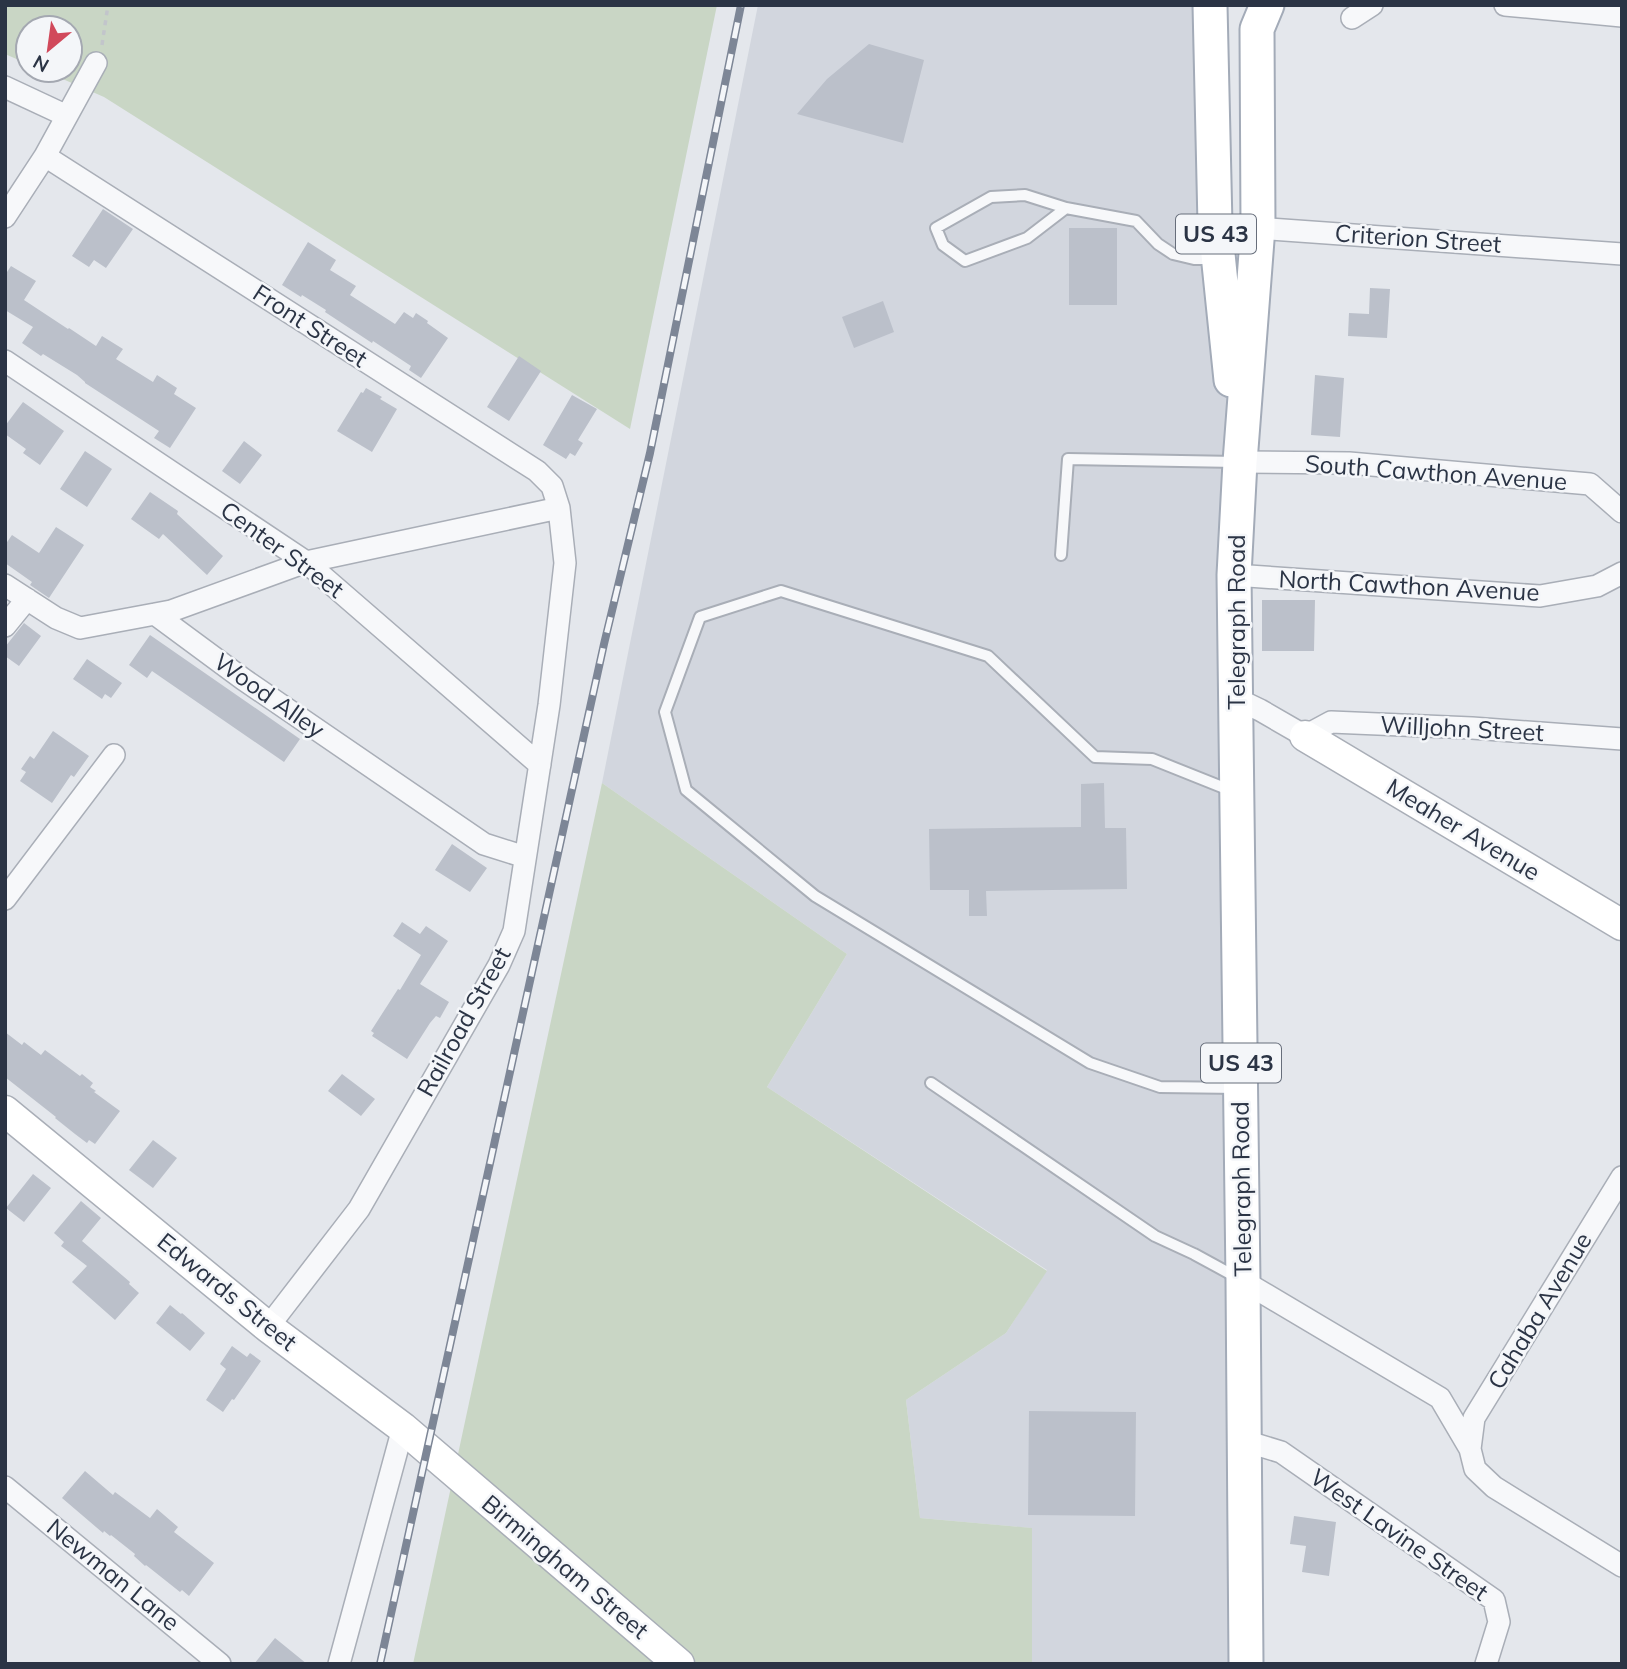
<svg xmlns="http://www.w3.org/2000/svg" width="1627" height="1669" font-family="Mulish,sans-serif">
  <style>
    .built { fill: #d2d6de }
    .green { fill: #c9d6c5 }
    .building { fill: #bbc0ca }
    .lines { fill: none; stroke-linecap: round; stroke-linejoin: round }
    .lane-casing { stroke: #a9aeb7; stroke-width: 14 }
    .street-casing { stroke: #a9aeb7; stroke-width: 24 }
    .secondary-casing { stroke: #a9aeb7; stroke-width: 33 }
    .primary-casing { stroke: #a3abb8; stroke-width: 37 }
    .path { stroke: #c2c5cb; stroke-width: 3.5; stroke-dasharray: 5 5; stroke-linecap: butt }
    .lane { stroke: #f7f8fa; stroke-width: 10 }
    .street { stroke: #f7f8fa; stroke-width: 21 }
    .secondary { stroke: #fff; stroke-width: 30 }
    .primary { stroke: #fff; stroke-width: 33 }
    .rail-casing { stroke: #7d8696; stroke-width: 8 }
    .rail { stroke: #f4f6f9; stroke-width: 5; stroke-dasharray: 16; stroke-linecap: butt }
    .labels { text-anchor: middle; stroke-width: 5; stroke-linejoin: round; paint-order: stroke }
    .shield { fill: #f4f6f9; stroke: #676e7b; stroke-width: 2 }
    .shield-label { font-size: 23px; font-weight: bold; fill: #2b3445 }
    .street-label { font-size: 24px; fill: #2b3445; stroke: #f4f6f9 }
  </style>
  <rect width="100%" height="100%" fill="#e4e7ec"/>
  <path class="built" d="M 758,5 L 1228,5 L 1233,1664 L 1032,1664 L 1031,1528 L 920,1518 L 906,1400 L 1006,1333 L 1047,1270 L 767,1087 L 847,954 L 602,783 Z"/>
  <path class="green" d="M 5,5 L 717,5 L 630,429 L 104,97 L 42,70 L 70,70 L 70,28 L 28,28 L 28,64 L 5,54 Z
    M 602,783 L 847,954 L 767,1087 L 1047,1271 L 1006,1333 L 906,1400 L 920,1518 L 1032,1528 L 1032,1664 L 413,1664 Z"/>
  <path class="building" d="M 869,44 L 924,60 L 903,143 L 797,114 L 827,79 Z
    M 103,209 L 133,229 L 106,268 L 94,260 L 89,267 L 72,256 Z
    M 1069,228 L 1117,228 L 1117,305 L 1069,305 Z
    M 308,242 L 336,260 L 330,270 L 356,286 L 350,295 L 395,324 L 404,312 L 413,318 L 416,313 L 428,321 L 427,323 L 448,338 L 421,378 L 409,370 L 411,366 L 373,341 L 372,343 L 325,312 L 326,310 L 302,295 L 301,297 L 282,285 Z
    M 11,266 L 36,281 L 24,300 L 68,329 L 69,328 L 96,346 L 102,336 L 123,349 L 116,359 L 153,382 L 157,375 L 177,388 L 174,394 L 196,408 L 170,448 L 154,438 L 159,431 L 85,383 L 85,382 L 77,375 L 43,354 L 41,356 L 22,343 L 33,327 L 5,310 L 5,275 Z
    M 1370,288 L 1390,289 L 1387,338 L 1348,336 L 1349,313 L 1369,314 Z
    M 883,301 L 894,332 L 854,348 L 842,317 Z
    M 519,356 L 541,371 L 509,421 L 487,407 Z
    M 1315,375 L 1344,378 L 1340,437 L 1311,435 Z
    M 366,388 L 382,397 L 380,399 L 397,409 L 372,452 L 337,431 L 361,392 L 363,393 Z
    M 572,395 L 597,409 L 578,440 L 583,443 L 575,456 L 570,453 L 566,459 L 543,445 Z
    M 23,402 L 64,431 L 40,465 L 23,453 L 26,449 L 5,434 L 5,426 Z
    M 244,441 L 262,455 L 240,484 L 222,471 Z
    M 85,451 L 112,469 L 87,507 L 60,489 Z
    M 150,492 L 178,511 L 177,514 L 223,556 L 207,575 L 163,534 L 159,539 L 131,519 Z
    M 56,527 L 84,545 L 49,598 L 30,585 L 32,582 L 5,563 L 5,545 L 12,535 L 39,553 Z
    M 1262,600 L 1315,600 L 1314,651 L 1262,651 Z
    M 24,623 L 41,636 L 19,666 L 5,656 L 5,647 Z
    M 150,635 L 300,739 L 284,762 L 152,671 L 147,678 L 129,665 Z
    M 87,659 L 122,683 L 111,698 L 105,694 L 102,699 L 73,679 Z
    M 53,731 L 89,756 L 74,777 L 71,775 L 52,803 L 20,781 L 26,772 L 21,769 L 30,756 L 34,759 Z
    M 1104,783 L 1105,828 L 1126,828 L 1127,889 L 986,891 L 987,916 L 969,916 L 969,890 L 930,890 L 929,829 L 1081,827 L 1081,784 Z
    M 452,844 L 487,868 L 470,892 L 435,870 Z
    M 402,922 L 420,934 L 426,926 L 448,941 L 420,984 L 449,1002 L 440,1018 L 436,1016 L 430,1023 L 407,1059 L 372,1036 L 374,1033 L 371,1031 L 398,989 L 400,990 L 421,955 L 393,936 Z
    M 5,1032 L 22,1045 L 24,1042 L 41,1055 L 45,1050 L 80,1076 L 82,1074 L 93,1083 L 90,1087 L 96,1091 L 94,1092 L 120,1111 L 95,1144 L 89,1140 L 87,1143 L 75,1134 L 55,1118 L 56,1117 L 5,1077 Z
    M 342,1074 L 375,1099 L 361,1116 L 328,1091 Z
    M 153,1140 L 177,1158 L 153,1188 L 129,1170 Z
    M 33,1174 L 51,1188 L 24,1222 L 6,1208 Z
    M 81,1201 L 101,1218 L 82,1241 L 130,1282 L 129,1284 L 139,1293 L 115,1320 L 72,1282 L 87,1266 L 61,1246 L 64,1242 L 54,1233 Z
    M 170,1305 L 181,1314 L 182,1313 L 205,1333 L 190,1351 L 156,1323 Z
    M 232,1346 L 247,1357 L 250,1353 L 261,1361 L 234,1400 L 232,1399 L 223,1412 L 206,1400 L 226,1369 L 220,1364 Z
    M 1029,1411 L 1136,1412 L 1135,1516 L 1028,1515 Z
    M 85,1471 L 113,1495 L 115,1492 L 150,1518 L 157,1509 L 178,1527 L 174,1532 L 214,1563 L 189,1596 L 182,1590 L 180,1592 L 146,1565 L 145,1566 L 134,1556 L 135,1554 L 111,1535 L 110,1536 L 104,1531 L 103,1533 L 62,1498 Z
    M 1294,1516 L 1336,1522 L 1329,1576 L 1302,1572 L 1306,1546 L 1290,1544 Z
    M 275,1638 L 307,1664 L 254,1664 Z"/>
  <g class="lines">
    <g class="lane-casing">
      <path id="lane" d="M 1025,195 L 1066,208 L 1027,238 L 965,261 L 943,245 L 936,228 L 991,197 Z
        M 1066,208 L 1136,221 L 1158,244 L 1173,254 L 1194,259 L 1216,259
        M 1061,555 L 1068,459 L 1237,462
        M 1232,791 L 1152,759 L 1095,757 L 988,656 L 781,591 L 700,617 L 665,712 L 686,790 L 815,896 L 1090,1063 L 1160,1087 L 1239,1088
        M 931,1083 L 1155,1236 L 1194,1254 L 1238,1278"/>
    </g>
    <g class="street-casing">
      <path id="street" d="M 1505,5 L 1622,16
        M 1352,18 L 1372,5
        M 5,87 L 67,116
        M 45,156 L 537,471 L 552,486 L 559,508 L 565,563 L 549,705 L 514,931 L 499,965 L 359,1209 L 268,1327
        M 5,217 L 45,156 L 96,63
        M 1215,225 L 1622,254
        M 5,361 L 306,562 L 540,765
        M 1240,462 L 1349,463 L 1590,484 L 1622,512
        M 1234,575 L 1540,596 L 1597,586 L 1622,573
        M 5,585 L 56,618 L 80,628 L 155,614 L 243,679 L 484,844 L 525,857
        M 155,614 L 171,611 L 306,562 L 559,508
        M 5,626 L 27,599
        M 1237,699 L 1260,710 L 1305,736 L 1331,722 L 1472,728 L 1622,739
        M 5,899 L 114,755
        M 1243,1281 L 1440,1398 L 1470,1449 L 1475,1469 L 1494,1487 L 1622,1566
        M 1245,1441 L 1281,1452 L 1494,1600 L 1499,1622 L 1486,1664
        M 1470,1449 L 1474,1418 L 1622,1177
        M 5,1487 L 220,1664
        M 339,1664 L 403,1428"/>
    </g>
    <g class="secondary-casing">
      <path id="secondary" d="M 1305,736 L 1622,925
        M 5,1111 L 268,1327 L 403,1428 L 679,1664"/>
    </g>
    <g class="primary-casing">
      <path id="primary" d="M 1210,5 L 1215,225 L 1231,380
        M 1246,1664 L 1243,1281 L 1234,575 L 1240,462 L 1258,227 L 1257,29 L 1267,5"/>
    </g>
    <path class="path" d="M 102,45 L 108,5"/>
    <use href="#lane" class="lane"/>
    <use href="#street" class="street"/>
    <use href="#secondary" class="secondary"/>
    <use href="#primary" class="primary"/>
    <g class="rail-casing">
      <path id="rail" d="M 380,1664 L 604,644 L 650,453 L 741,5"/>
    </g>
    <use href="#rail" class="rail"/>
  </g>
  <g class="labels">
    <g class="shield">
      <rect x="1176" y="214.5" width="80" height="39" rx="5"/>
      <rect x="1201" y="1043.5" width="80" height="39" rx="5"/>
    </g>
    <g class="shield-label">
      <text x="1216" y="242">US 43</text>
      <text x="1241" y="1071">US 43</text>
    </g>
    <g class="street-label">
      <text transform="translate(1418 239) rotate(4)" y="8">Criterion Street</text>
      <text transform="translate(310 326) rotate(33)" y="8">Front Street</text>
      <text transform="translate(1436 473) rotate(4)" y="8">South Cawthon Avenue</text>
      <text transform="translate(282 550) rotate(36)" y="8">Center Street</text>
      <text transform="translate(1409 586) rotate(3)" y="8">North Cawthon Avenue</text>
      <text transform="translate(1237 622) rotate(-90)" y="8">Telegraph Road</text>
      <text transform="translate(269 696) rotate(35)" y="8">Wood Alley</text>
      <text transform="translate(1462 729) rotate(3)" y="8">Willjohn Street</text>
      <text transform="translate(1463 830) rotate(31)" y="8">Meaher Avenue</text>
      <text transform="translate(464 1022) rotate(-61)" y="8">Railroad Street</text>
      <text transform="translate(1242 1189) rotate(-91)" y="8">Telegraph Road</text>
      <text transform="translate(227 1292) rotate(39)" y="8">Edwards Street</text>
      <text transform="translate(1540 1311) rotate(-59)" y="8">Cahaba Avenue</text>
      <text transform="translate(1399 1535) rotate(35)" y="8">West Lavine Street</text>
      <text transform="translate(565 1567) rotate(40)" y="8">Birmingham Street</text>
      <text transform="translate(113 1575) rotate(39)" y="8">Newman Lane</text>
    </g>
  </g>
  <rect width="1627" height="1669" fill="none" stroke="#2b3445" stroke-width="14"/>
  <g transform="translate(49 49) rotate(209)"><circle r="33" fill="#f4f6f9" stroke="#a4a8b1" stroke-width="2"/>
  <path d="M0-5L12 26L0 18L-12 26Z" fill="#d1495b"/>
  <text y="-10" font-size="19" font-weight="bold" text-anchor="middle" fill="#2b3445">N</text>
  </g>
</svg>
